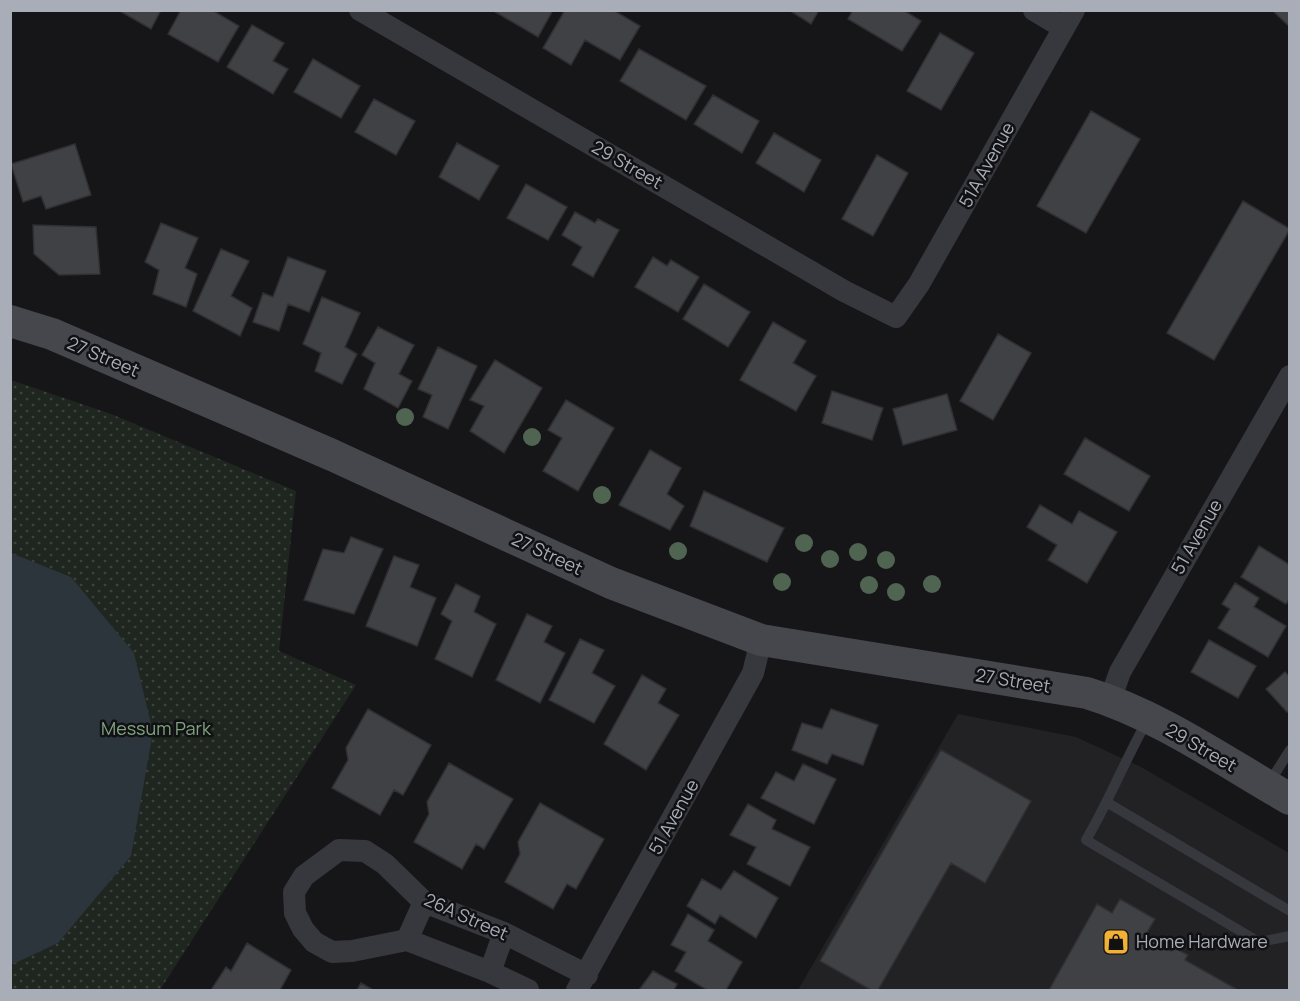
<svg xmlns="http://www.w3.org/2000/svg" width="1300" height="1001" font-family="Manrope,sans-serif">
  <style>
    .built { fill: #222225 }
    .grass { fill: url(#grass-dots) }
    .water { fill: #2c353c }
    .building { fill: #404145; stroke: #303034; stroke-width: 1.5 }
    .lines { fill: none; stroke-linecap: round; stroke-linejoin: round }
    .lane { stroke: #37383d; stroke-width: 10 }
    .street { stroke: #37383d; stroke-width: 22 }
    .secondary { stroke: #45474d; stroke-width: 32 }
    .tree { fill: #506452 }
    .labels { text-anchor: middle; stroke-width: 5; stroke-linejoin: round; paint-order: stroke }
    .street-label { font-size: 18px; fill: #a8adb8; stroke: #111113 }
    .park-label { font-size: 18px; fill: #7fa381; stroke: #111113 }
    .poi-label { font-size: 18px; fill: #a8adb8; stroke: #111113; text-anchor: start }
  </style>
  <defs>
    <pattern id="grass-dots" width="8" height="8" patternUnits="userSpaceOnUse" patternTransform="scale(1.5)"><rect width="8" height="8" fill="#1e261f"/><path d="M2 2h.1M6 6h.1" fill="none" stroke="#3c433d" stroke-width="1.8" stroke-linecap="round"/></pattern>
  </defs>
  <rect width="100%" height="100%" fill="#161618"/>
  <path class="built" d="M 958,714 L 1076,737 L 1141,767 L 1289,853 L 1289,990 L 798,990 Z"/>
  <path class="grass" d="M 11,380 L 111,414 L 296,491 L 279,651 L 356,685 L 160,990 L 11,990 Z"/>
  <path class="water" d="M 11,553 L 71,577 L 134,653 L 153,732 L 131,856 L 58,943 L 11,965 Z"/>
  <path class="building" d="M 118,10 L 161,10 L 151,29 Z
    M 181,10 L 216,10 L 215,12 L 239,26 L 218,62 L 168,34 Z
    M 492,10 L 553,10 L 538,37 Z
    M 565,10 L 613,10 L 640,26 L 620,60 L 585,40 L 571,65 L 543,48 Z
    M 789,10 L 819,10 L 811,24 Z
    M 853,10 L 903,10 L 921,21 L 902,51 L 848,19 Z
    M 1274,10 L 1290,10 L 1290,27 L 1274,12 Z
    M 252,25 L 284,43 L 273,61 L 288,69 L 273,94 L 227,67 Z
    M 940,33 L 974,53 L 941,110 L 907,91 Z
    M 639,49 L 706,86 L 686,120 L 620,81 Z
    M 313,59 L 360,86 L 341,118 L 294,92 Z
    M 713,95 L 759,121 L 742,153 L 694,124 Z
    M 374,99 L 415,121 L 396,155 L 355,132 Z
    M 1091,111 L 1140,139 L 1086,233 L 1037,206 Z
    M 774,133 L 821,160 L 804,192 L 756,163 Z
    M 457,143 L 499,166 L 479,200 L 439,177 Z
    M 75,144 L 91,195 L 46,209 L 41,196 L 23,202 L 11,164 Z
    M 877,155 L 908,173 L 873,236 L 842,219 Z
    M 526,184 L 567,207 L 548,240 L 507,218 Z
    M 1243,201 L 1290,229 L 1214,360 L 1167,333 Z
    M 575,212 L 595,223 L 598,219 L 619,230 L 593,277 L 572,265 L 582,247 L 562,235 Z
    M 161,223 L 198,238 L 185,268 L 197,274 L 186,307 L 153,294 L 159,270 L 145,262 Z
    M 33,225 L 96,227 L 100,274 L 59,275 L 34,254 Z
    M 221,249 L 249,261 L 231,296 L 252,308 L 240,336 L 193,311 Z
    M 288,257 L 326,271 L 309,312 L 288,304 L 279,331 L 253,322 L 263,293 L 273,297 Z
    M 653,257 L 667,266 L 671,260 L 699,277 L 678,312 L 635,287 Z
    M 704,284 L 750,312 L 728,347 L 683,319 Z
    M 322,297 L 360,313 L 345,347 L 357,354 L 342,384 L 315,371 L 321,353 L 303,344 Z
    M 773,322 L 806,341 L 793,363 L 816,376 L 796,411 L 740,380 Z
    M 378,327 L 414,345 L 399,374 L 412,381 L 398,408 L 364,389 L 375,363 L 362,355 Z
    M 998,334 L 1031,353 L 993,420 L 960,401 Z
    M 438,347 L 477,366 L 448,429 L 423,417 L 432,395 L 418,389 Z
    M 495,360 L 542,388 L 504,453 L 470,431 L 484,406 L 470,400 Z
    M 832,391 L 883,408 L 872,440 L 822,423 Z
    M 947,394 L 957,430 L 903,445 L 893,409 Z
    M 566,400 L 614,428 L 578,491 L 543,471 L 562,438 L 548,430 Z
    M 1085,438 L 1150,476 L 1129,511 L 1064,474 Z
    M 650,450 L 681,468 L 667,494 L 684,506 L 670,530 L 619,505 Z
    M 704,491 L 784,528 L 767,562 L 690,526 Z
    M 1040,505 L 1072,524 L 1079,511 L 1117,532 L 1087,583 L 1048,560 L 1057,545 L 1027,527 Z
    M 351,537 L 383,549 L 354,614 L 304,600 L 323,549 L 344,553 Z
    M 1259,546 L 1290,565 L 1290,598 L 1286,604 L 1241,577 Z
    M 394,556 L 419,565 L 410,587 L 436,598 L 417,646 L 366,626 Z
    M 1235,583 L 1259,598 L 1254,607 L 1286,626 L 1268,657 L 1218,628 L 1230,609 L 1222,604 Z
    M 456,584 L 480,596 L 474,612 L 496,624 L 472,677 L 435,659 L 452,621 L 441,614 Z
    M 527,614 L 552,626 L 544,642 L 565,653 L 540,703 L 496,680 Z
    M 580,639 L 604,650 L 592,673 L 615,686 L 594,723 L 549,700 Z
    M 1209,640 L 1256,666 L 1238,698 L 1191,672 Z
    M 1285,672 L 1290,677 L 1290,710 L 1287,712 L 1266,689 Z
    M 642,675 L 666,689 L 658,703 L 679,715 L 646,770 L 604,744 Z
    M 368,709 L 431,745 L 403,795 L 394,790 L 380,815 L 332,788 L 348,760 L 346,748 Z
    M 831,709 L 878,725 L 863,765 L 832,754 L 827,764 L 792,750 L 802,723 L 822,729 Z
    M 941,750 L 1031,801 L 985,883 L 951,863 L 878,990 L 871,990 L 820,961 Z
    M 449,763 L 513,799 L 484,849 L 476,844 L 462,869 L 414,842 L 429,814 L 427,802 Z
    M 803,764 L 836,779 L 814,824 L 761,798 L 776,772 L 794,781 Z
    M 540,803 L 604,839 L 576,889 L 567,884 L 553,909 L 505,882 L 520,854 L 518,842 Z
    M 748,804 L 776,820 L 772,829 L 810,847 L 790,886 L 747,864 L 756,847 L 730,835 Z
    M 734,871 L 778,898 L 756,938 L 720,915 L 715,924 L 687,906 L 702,879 L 721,890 Z
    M 1120,899 L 1155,919 L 1145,936 L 1171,951 L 1173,947 L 1188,955 L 1185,960 L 1238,990 L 1049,990 L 1097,904 L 1112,913 Z
    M 688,914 L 714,930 L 708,941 L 742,962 L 726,990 L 707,990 L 675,971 L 686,952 L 671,945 Z
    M 247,943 L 291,970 L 280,990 L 211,990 L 226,967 L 231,971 Z
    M 653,971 L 677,984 L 674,990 L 639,990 Z
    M 361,983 L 373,990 L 357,990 Z"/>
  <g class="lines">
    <path class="lane" d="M 1147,721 C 1125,760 1109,801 1086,840 L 1259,942 L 1290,936
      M 1269,783 L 1290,750
      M 1108,803 L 1290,911"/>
    <path class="street" d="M 360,10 L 844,291 L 896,317 L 919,284 L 1074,10
      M 1034,10 L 1064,28
      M 1110,700 L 1120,672 L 1290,376
      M 407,940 L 424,902
      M 490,972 L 504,933
      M 528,990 L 490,972 L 407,940 L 352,951 L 332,952 L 314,942 L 303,929 L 295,913 L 294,892 L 304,876 L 339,850 L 365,851 L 385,864 L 424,902 L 504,933 L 587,975
      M 577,990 L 753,673 L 761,640"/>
    <path class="secondary" d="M 10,321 L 52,334 L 332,455 L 611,583 L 761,640 L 1087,693 C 1159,715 1225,762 1290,799"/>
  </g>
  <g class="tree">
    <circle cx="405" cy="417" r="9"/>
    <circle cx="532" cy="437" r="9"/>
    <circle cx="602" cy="495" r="9"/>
    <circle cx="804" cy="543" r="9"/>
    <circle cx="678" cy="551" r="9"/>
    <circle cx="858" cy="552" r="9"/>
    <circle cx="830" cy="559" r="9"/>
    <circle cx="886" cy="560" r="9"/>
    <circle cx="782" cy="582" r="9"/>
    <circle cx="932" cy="584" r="9"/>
    <circle cx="869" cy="585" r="9"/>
    <circle cx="896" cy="592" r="9"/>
  </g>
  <defs>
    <g id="shop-square" transform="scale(1.35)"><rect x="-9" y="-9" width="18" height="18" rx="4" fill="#f2b134" stroke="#111113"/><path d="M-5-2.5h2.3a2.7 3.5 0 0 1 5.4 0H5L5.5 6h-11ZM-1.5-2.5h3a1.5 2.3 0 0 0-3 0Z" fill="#111"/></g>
  </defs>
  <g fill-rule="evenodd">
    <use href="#shop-square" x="1116" y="942"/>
  </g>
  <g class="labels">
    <g class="street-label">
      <text transform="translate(627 165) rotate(30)" y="6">29 Street</text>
      <text transform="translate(987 165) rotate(-61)" y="6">51A Avenue</text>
      <text transform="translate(103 357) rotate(23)" y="6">27 Street</text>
      <text transform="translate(1197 537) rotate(-60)" y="6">51 Avenue</text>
      <text transform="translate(547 554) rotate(25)" y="6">27 Street</text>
      <text transform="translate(1013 681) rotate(9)" y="6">27 Street</text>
      <text transform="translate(1201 748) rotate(30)" y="6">29 Street</text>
      <text transform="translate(674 817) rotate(-61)" y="6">51 Avenue</text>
      <text transform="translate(466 917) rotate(24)" y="6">26A Street</text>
    </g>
    <g class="park-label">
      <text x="156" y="735">Messum Park</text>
    </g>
    <g class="poi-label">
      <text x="1136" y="948">Home Hardware</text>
    </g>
  </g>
  <rect width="1300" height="1001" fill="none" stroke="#a8adb8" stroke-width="24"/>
</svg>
